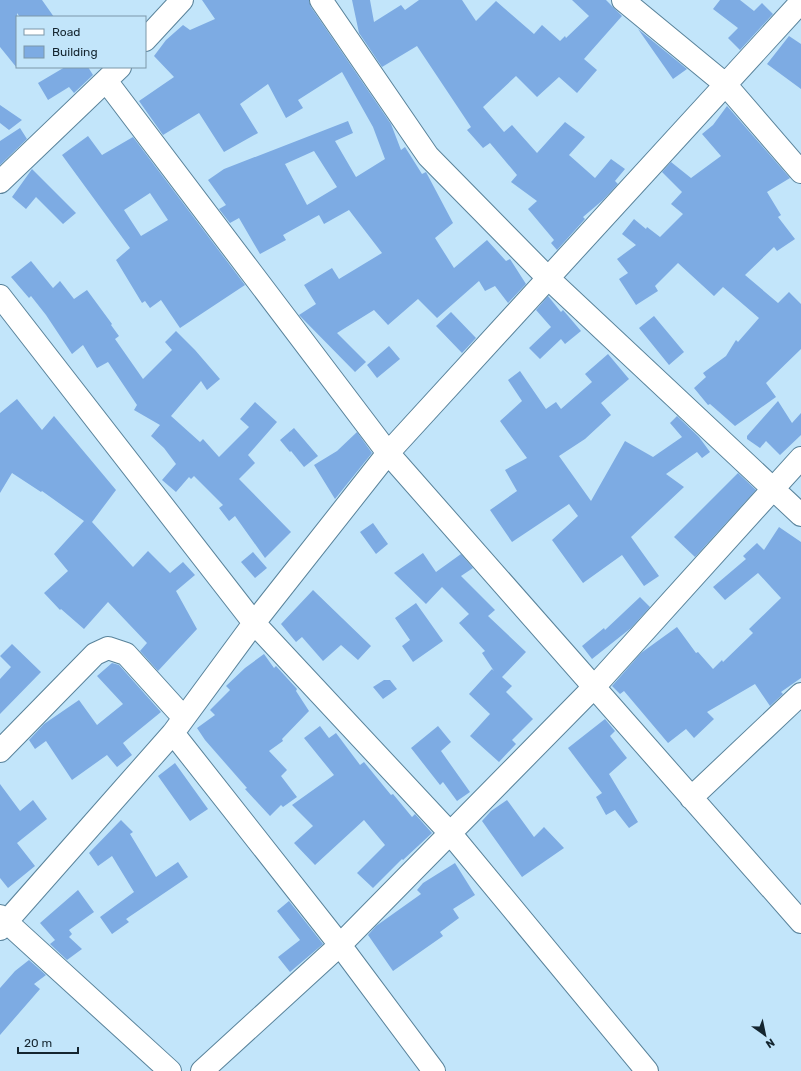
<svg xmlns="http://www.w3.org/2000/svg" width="801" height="1071" font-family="Rubik,sans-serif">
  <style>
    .building { fill: #7dabe3; fill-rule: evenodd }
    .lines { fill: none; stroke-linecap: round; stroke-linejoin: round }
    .minor-casing { stroke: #59839b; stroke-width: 24 }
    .minor { stroke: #fff; stroke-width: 22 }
  </style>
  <rect width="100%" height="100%" fill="#c2e5fa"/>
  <path class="building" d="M 0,0 L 42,0 L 54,17 L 20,17 L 17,13 L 17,68 L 0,47 Z
    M 202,0 L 309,0 L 311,7 L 391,124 L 401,150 L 405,147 L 422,174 L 426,172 L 453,223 L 435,238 L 454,268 L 487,240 L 506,261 L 510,259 L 526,284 L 508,303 L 495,286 L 485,291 L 479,281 L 437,318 L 418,299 L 388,325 L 374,310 L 337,333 L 366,362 L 355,372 L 299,315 L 316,304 L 304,285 L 332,268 L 339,279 L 382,253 L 349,210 L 324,224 L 319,215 L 283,235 L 286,240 L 260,254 L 239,218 L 230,223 L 219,209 L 226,205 L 208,180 L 224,169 L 348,121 L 353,133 L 335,141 L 356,177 L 385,159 L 373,127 L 342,72 L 298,100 L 303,108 L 286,118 L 268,84 L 240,104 L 258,133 L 224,152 L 199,113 L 163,135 L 139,101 L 174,77 L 154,56 L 166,40 L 183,25 L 190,30 L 215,19 ZM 314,151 L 337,187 L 307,205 L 285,164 Z
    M 352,0 L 370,0 L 374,22 L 401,5 L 405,10 L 419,0 L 462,0 L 476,21 L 496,1 L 534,34 L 542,25 L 560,41 L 565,36 L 566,38 L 589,16 L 572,0 L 606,0 L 622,16 L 584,59 L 597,70 L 577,93 L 559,77 L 537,97 L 516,76 L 483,107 L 504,132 L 512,125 L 537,153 L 565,122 L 585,137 L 569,155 L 595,178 L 611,159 L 625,169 L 615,181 L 618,184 L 603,200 L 583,217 L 585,219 L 557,250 L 551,243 L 554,240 L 528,209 L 537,201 L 511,182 L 517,175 L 490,143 L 483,148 L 467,130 L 471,127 L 417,46 L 382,67 L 359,33 Z
    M 720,0 L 740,0 L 754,11 L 762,3 L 773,14 L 740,50 L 728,38 L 738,28 L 713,9 Z
    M 638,29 L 687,69 L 673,79 Z
    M 789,36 L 801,44 L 801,89 L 767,64 Z
    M 65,67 L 88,67 L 93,75 L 74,93 L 69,87 L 48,100 L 38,83 Z
    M 0,105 L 22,120 L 9,130 L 0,123 Z
    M 727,106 L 790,178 L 767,192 L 781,215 L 778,217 L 795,239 L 777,251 L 774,247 L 745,275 L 778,303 L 789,292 L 801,304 L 801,349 L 766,383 L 776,397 L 735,426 L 718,411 L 710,404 L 708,405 L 694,388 L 706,377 L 703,373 L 726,356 L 736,340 L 738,342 L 759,318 L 723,287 L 714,296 L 678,263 L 655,286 L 658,291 L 636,305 L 619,279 L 628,273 L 617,259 L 636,245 L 622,234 L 634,219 L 646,229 L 647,227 L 660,237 L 683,214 L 671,204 L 682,192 L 662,172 L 671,162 L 691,178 L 721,156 L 702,134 L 713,125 Z
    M 20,128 L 27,139 L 0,165 L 0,141 Z
    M 88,136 L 102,155 L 133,137 L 245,285 L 180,328 L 161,300 L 150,308 L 145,301 L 142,303 L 116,260 L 130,248 L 62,155 ZM 150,193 L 168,220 L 141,236 L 124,210 Z
    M 32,169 L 76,213 L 63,224 L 36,197 L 26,209 L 12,197 Z
    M 31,261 L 53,288 L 60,281 L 74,299 L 87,290 L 112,324 L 111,325 L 119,336 L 115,339 L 143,379 L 172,350 L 165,342 L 176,331 L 195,350 L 220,379 L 207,390 L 201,381 L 171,416 L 200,442 L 203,439 L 219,457 L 249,427 L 240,419 L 255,402 L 277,422 L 248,455 L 255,463 L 239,479 L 291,532 L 265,558 L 235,516 L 229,521 L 219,508 L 223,505 L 194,476 L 191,479 L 189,477 L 176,492 L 162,480 L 176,464 L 164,448 L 151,436 L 160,425 L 134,410 L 137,405 L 108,362 L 97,368 L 83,345 L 72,354 L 46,315 L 31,296 L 29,298 L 11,277 Z
    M 548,296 L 561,312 L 563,310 L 581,331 L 565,344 L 561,339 L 540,359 L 529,348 L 551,327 L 536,310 Z
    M 451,312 L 476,338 L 462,353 L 436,326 Z
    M 654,316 L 684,352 L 669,365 L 639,328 Z
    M 389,346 L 400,359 L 377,378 L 367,365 Z
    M 608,354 L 629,379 L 601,403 L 611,415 L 585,439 L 559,456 L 591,501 L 625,441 L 653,457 L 682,437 L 670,423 L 677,416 L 699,437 L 710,452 L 702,458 L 697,452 L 666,474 L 684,487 L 631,537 L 659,576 L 644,586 L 622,555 L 583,583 L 552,540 L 578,516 L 569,504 L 512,542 L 490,510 L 517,491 L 505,470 L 527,458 L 500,421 L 522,401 L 508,380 L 520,371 L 546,409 L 556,402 L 561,409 L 592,382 L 585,374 Z
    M 17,399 L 42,430 L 54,416 L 116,490 L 92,522 L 133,567 L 148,551 L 170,573 L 183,562 L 195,575 L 176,591 L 197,629 L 158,671 L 140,651 L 147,643 L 108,602 L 84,629 L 61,609 L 60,610 L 44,593 L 68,571 L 54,554 L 84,521 L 42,491 L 41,492 L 12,473 L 0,493 L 0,413 Z
    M 778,401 L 792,423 L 801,413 L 801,435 L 780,455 L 766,441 L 760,448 L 747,439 L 747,436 Z
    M 294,428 L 318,456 L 304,467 L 291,451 L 290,452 L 280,440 Z
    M 357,432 L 372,453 L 335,499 L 314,465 L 337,451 Z
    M 738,473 L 756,490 L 695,557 L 674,537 Z
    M 373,523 L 388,544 L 376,554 L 360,532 Z
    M 779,527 L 801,542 L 801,678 L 781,692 L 783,694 L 770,706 L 755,684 L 707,712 L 714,719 L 694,738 L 686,729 L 668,743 L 624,691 L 620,694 L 612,686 L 641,653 L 677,627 L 696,653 L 698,652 L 713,669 L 722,660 L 723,662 L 753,633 L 749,629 L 781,598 L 758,573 L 725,600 L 713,587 L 746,559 L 743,556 L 757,543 L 764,550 Z
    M 253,552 L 267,568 L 255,578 L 241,562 Z
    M 423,553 L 436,572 L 461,554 L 473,568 L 461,576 L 495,610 L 488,616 L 526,652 L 502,677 L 512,686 L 506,692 L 533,719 L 512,740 L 516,744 L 499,762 L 470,736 L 490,714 L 469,694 L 492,669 L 494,671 L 482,653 L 485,651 L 459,623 L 469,614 L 442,587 L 426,604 L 394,573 Z
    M 313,590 L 371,646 L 358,660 L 341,645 L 323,661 L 302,637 L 296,642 L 281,624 Z
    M 640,597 L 650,607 L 631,628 L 592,659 L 582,646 L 604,628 L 605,630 Z
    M 416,603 L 443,641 L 413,662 L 402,646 L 410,640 L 395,618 Z
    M 12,644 L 41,672 L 0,714 L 0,679 L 11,667 L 0,656 Z
    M 264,654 L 274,668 L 276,666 L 297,689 L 296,691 L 309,711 L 282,739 L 283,741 L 269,751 L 287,770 L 281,776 L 297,797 L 283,807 L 281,805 L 270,816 L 245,789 L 247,788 L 205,740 L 197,728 L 215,715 L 210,710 L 230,690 L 226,686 L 245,668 Z
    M 112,663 L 119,665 L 161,712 L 123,743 L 132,755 L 117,767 L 107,755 L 72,780 L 46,741 L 35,749 L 29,740 L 44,724 L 79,700 L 97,725 L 123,704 L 97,676 Z
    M 384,680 L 390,680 L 397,689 L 383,699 L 373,687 Z
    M 605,719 L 615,731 L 610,736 L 627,758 L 609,774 L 638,822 L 629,828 L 615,810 L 606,815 L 596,797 L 602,793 L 568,748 Z
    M 320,726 L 329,738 L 336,733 L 360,765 L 364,762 L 391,795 L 393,794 L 412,817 L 415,814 L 432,833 L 403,860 L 402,859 L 373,888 L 357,873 L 385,845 L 364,820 L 315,865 L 294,843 L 313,826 L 292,805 L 334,775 L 304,738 Z
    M 438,726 L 451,742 L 441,751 L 470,792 L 457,801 L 443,782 L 440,785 L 411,748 Z
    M 175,763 L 208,809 L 190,821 L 158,776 Z
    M 0,784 L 20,811 L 33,800 L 47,819 L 17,843 L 35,866 L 8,888 L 0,878 Z
    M 507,800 L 534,837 L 544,827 L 564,848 L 522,877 L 482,821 L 491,811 Z
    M 121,820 L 133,832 L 130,834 L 156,877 L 178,862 L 188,877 L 126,919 L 129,922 L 112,934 L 100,917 L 134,892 L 112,856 L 98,866 L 89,853 Z
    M 455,863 L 475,895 L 453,909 L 459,918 L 440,932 L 443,936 L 393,971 L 368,935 L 376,926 L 421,894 L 417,890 L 423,883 Z
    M 78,890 L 94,912 L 69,930 L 72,934 L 69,937 L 82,949 L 67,960 L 50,944 L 55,940 L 40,923 Z
    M 289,901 L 323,944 L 290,972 L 278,957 L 300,940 L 277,911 Z
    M 29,960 L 46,975 L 34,984 L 40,989 L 0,1035 L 0,988 L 15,971 Z"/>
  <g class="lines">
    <g class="minor-casing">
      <path id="minor" d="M 321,0 L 428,156 L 548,278 L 801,515
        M 623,0 L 725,84 L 801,172
        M 145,40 L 182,0
        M 107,82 L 388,453 L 801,922
        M 0,182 L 120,67
        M 0,296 L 254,623 L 450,833 L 647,1071
        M 173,733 L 340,945 L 434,1071
        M 0,751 L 95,654 L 108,648 L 126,654 L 184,718
        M 691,798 L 801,694
        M 0,916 L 170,1071
        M 0,929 L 173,733 L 254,623 L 388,453 L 801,2
        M 202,1071 L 340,945 L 594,687 L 801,458"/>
    </g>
    <use href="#minor" class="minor"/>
  </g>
  <rect x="16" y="16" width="130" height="52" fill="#c2e5fa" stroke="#7c98a9"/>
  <rect x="24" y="29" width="20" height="6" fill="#ffffff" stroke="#7c98a9"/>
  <text x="52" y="36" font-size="12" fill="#14252f">Road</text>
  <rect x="24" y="46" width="20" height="12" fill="#7dabe3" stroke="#7c98a9"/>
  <text x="52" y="56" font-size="12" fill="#14252f">Building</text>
  <g transform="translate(765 1035) rotate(147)" stroke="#c2e5fa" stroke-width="3" paint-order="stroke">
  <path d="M0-3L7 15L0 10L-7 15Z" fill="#14252f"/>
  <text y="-6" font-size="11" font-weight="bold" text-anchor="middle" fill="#14252f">N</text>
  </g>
  <path d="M18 1047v6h60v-6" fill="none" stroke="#14252f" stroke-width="2"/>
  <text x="24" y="1047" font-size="12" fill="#14252f" stroke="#c2e5fa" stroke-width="3" paint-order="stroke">20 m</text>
</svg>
